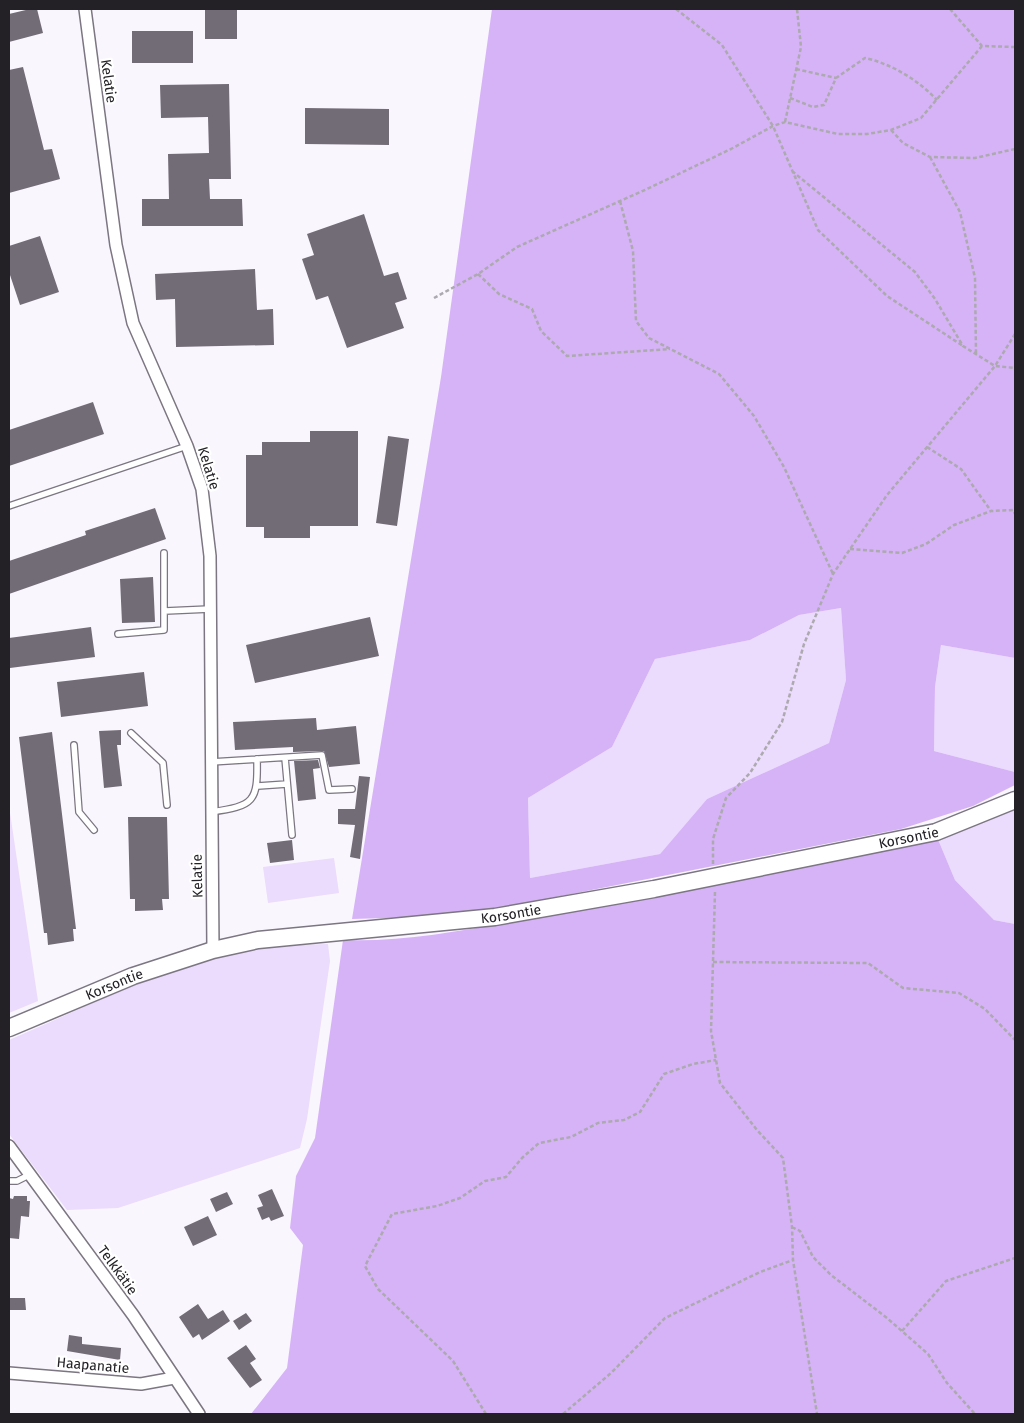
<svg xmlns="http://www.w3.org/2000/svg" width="1024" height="1423" font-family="'Fira Sans',sans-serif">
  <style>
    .green { fill: #ebdbfc }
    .forest { fill: #d6b3f7; fill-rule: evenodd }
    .building { fill: #726c77 }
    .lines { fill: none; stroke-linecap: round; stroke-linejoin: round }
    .service-casing { stroke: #7b7681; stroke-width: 8 }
    .minor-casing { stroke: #7b7681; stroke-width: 14 }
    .secondary-casing { stroke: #7b7681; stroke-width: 19 }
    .path { stroke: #aca9af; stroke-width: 2.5; stroke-dasharray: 4 2.5; stroke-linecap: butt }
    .service { stroke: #fff; stroke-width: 5.5 }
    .minor { stroke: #fff; stroke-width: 11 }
    .secondary { stroke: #fff; stroke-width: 16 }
    .labels { text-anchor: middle; stroke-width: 4.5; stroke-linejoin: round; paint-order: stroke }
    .street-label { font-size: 14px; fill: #232125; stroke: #fff }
  </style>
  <rect width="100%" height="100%" fill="#faf6fe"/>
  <path class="green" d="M 841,608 L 846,680 L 829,743 L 707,799 L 660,854 L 530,878 L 528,798 L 612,747 L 655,659 L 750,640 L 799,615 Z
    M 941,645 L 1015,658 L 1015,772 L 934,751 L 935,687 Z
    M 9,806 L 38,1001 L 9,1013 Z
    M 1015,806 L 1015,924 L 994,920 L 955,880 L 937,837 Z
    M 334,858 L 339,893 L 268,903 L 263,867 Z
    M 328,944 L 330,961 L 307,1119 L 300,1148 L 118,1208 L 67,1210 L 9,1134 L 9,1040 C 75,1012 148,975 218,956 C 253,947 291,945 328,944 Z"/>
  <path class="forest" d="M 492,9 L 1015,9 L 1015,658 L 941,645 L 935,687 L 934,751 L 1015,772 L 1015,785 L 973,806 L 901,829 L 500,908 L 419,917 L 352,919 L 441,377 ZM 841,608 L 846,680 L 829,743 L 707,799 L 660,854 L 530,878 L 528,798 L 612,747 L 655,659 L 750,640 L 799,615 Z
    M 937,837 L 955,880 L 994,920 L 1015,924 L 1015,1414 L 251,1414 L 287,1368 L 303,1245 L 290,1228 L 296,1176 L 315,1138 L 343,940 C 416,943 500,923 571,910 C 693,887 815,862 937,837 Z"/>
  <path class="building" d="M 30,9 L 37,9 L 43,33 L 9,42 L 9,14 Z
    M 205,9 L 237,9 L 237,39 L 205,39 Z
    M 132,31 L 193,31 L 193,63 L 132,63 Z
    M 23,67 L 44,150 L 52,149 L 60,179 L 9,193 L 9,70 Z
    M 229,84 L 231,179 L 209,179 L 210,199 L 242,199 L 243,226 L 142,226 L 142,199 L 169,199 L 168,154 L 209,153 L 208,117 L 161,118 L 160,85 Z
    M 305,108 L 389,109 L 389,145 L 305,144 Z
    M 364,214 L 384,276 L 398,272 L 407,299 L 395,303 L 404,328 L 347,348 L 328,296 L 316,300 L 302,259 L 314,255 L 307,234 Z
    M 40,236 L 59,292 L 20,305 L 9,272 L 9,246 Z
    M 255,269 L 257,310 L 273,309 L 274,345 L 176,347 L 175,299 L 156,300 L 155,274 Z
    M 93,402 L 104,434 L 9,466 L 9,430 Z
    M 310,431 L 358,431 L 358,526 L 310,526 L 310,538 L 264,538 L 264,527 L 246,527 L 246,455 L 262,455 L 262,442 L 310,442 Z
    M 388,436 L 409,439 L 397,526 L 376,523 Z
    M 155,508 L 166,539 L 9,594 L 9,561 L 86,535 L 85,531 Z
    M 153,577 L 155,622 L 122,623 L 120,579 Z
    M 370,617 L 379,656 L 255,683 L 246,645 Z
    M 91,627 L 95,657 L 10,668 L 9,638 Z
    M 144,672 L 148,706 L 61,717 L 57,682 Z
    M 316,718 L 317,730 L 356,726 L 360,764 L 329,767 L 324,751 L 293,752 L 293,747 L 235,750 L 233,722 Z
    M 121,730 L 121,745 L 117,745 L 122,786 L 104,788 L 99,731 Z
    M 52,732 L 76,929 L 73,929 L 74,941 L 48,945 L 47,933 L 44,933 L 19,737 Z
    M 318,760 L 320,768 L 313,769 L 316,799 L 298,801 L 294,761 Z
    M 359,776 L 370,777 L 360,859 L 350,857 L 355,825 L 338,824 L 338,809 L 355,809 Z
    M 128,817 L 167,817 L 169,899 L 162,899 L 163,910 L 135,911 L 135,899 L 130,899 Z
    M 292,840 L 294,860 L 270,863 L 267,843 Z
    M 272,1189 L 284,1216 L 271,1221 L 269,1217 L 262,1220 L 257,1208 L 263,1206 L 258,1195 Z
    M 227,1192 L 233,1204 L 216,1212 L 210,1199 Z
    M 14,1196 L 27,1196 L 27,1201 L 30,1201 L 29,1217 L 21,1216 L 19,1239 L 9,1238 L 9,1198 L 13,1199 Z
    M 208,1216 L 217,1235 L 193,1246 L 184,1227 Z
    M 10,1298 L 25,1298 L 26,1310 L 10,1310 Z
    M 198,1304 L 208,1319 L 223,1310 L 230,1321 L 202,1340 L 199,1334 L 193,1338 L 179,1317 Z
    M 246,1313 L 252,1321 L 239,1330 L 233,1321 Z
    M 69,1335 L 82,1337 L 82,1344 L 121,1348 L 120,1360 L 67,1351 Z
    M 246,1345 L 256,1359 L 250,1363 L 262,1380 L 250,1388 L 227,1358 Z"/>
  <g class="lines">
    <g class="service-casing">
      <path id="service" d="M 9,506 L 187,446
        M 165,611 L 210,609
        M 118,634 L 164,630 L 164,553
        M 131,733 L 163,763 L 167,805
        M 74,745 L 79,812 L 94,830
        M 285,758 L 292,835
        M 211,762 L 322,755 L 329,790 L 352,789
        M 258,786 L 287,784
        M 211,812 C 254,806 258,802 257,759
        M 9,1181 L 17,1181 L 29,1175"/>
    </g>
    <g class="minor-casing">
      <path id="minor" d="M 85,9 L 116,245 L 133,323 L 187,446 L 202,489 L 210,556 L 213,950
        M 9,1146 L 133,1315 L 199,1414
        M 9,1373 L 141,1384 L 174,1378"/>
    </g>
    <g class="secondary-casing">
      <g id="secondary">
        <path id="s1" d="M 9,1028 L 133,976 L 213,950 L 258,940 L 495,917 L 654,889 L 936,832 L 1015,800"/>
      </g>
    </g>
    <path class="path" d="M 676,9 L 722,45 L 773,126 L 818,230 L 887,296 L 963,346
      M 950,9 L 982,46 L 1015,47
      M 796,69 L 836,78
      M 790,98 L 813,107 L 824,105 L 836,78 L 865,58 C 892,64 918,80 937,100
      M 785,122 L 801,47 L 797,9
      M 891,130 L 903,143 L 930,157 L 975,158 L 1015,149
      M 930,157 L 960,212 L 975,278 L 976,355
      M 792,171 L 915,272 L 935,299 L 963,346 L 995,366 L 1015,368
      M 620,201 L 633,251 L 636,321 L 649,338 L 719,374 L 754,416 L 784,467 L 833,574
      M 478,274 L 499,294 L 532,309 L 541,331 L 567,356 L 670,349
      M 434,298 L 478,274 L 517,247 L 647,189 L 731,149 L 773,126 L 785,122 L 838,134 L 867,134 L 891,130 L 921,118 L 982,46
      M 927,447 L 961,469 L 991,511
      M 850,549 L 902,553 L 926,544 L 954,525 L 991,511 L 1013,510 L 1015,514
      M 713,864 L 713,839 L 726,798 L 750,773 L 782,722 L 804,644 L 833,574 L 887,495 L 995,366 L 1015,334
      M 715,892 L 711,1031 L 720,1083 L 757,1130 L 783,1158 L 792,1227 L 793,1260 L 817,1414
      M 713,962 L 868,963 L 903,988 L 959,993 L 985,1009 L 1015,1040
      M 792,1227 L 800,1231 L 813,1257 L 831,1275 L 887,1318 L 928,1354 L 947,1383 L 975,1414
      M 902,1331 L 946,1281 L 1015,1258
      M 486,1414 L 453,1361 L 378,1289 L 365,1266 L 392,1214 L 437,1206 L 460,1198 L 485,1181 L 506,1177 L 522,1158 L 539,1143 L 571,1137 L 598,1123 L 624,1120 L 640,1112 L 664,1074 L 693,1064 L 716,1060
      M 563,1414 L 611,1373 L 665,1318 L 760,1272 L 793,1260"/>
    <use href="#service" class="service"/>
    <use href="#minor" class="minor"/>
    <use href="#secondary" class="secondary"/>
  </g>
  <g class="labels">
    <g class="street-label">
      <text transform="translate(109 81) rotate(82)" y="5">Kelatie</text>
      <text transform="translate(209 468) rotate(73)" y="5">Kelatie</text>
      <text dy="5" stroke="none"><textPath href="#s1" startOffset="924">Korsontie</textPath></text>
      <text transform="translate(197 876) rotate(-91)" y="5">Kelatie</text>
      <text dy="5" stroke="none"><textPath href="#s1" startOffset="519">Korsontie</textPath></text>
      <text dy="5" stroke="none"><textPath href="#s1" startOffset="114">Korsontie</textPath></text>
      <text transform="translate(118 1270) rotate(54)" y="5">Telkkätie</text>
      <text transform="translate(93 1365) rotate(5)" y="5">Haapanatie</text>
    </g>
  </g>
  <rect width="1024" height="1423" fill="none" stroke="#232125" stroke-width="20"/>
</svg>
